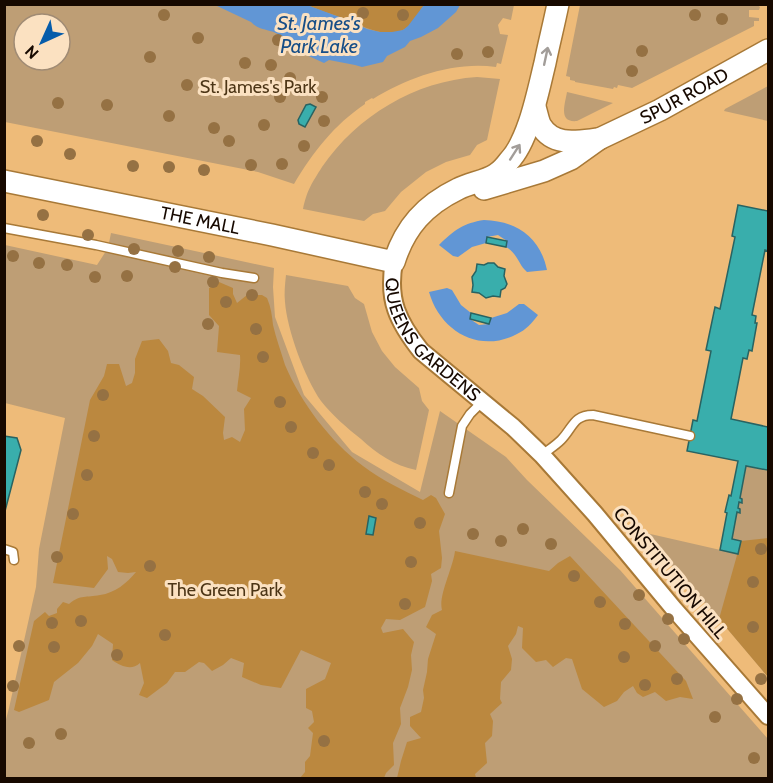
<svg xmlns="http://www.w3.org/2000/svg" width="773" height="783" font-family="Cabin,sans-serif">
<rect width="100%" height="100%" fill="#eebb79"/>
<g fill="#be9e75" fill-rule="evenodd">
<path d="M756,4L760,7L759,10H749V17L759,18V21H754V26L632,88L618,85L617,88L614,87L613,89L575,82V81L570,80V77L566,76L580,5Z"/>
<path d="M4,5H514L511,20L503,18L498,25L500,34L508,35L501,64L497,63L496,67C455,61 408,77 373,99L372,98L365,102V104C334,125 313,152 294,184L258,172L5,122ZM24,24H60V60H24Z"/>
<path d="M477,77L500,79L487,140L477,145L470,155L446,162L426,172L401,192L385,211L373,214L364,221L303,209C307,190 312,183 322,167C357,116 415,81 477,77Z"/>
<path d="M768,86V121L724,111L725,109Z"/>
<path d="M567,92L613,103L577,121C558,123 565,104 567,92Z"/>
<path d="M111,233L274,268L273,287L275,317L304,395L352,452L420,492L440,411L506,457L527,480L620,570L768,739V778H5V723L9,708L36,587L39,549L65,418L5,403V245L97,265L108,248Z"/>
<path d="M286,275L348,286L355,298L364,304L372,332L382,351L395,367L419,388L422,401L429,410L416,470C395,466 376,453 361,439C347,428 332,415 321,401C305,378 287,330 285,302C284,293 285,284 286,275Z"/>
<path d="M746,466L768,471V677L719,619L647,539L646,533L738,554L732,539L737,512H740V509L738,508L739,502H742V499L740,498Z"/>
</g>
<g fill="#bb883f">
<path d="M307,5H424C419,12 412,26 403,30C382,39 362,25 343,18C331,14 319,10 307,5Z"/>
<path d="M219,282L233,288V294L237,303L247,295H262L267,298C271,307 272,316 273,325C276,338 281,352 285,365C301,403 330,441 363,466C381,480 403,490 423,500L431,495L436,498L445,514L439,531L442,558L441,568L431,574L432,581L425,607L400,620L386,619L381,628L383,633L403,629L414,642L411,655L412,670L408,687L400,708L401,724L393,743L394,765L386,773L384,778H300L305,772V762L310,756L313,733L308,728L314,722L312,711L306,708V689L325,679L331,663L301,650L281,688L261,685L242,677L244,663L231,658L223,665L212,671L204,663L199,662L185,672H175L167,683L147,698L139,695L144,683L140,663C131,671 121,666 112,660L113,644L98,634L92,646L78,663L54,682L49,700L19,712L14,710L34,621L45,612L49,616L57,613V609L63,602L69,604C81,594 86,598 100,595C115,593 127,583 136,572L128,573L118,572L112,559L107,556L108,569L94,588L53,583L90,400L104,376L107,364H119L126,386L132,383L135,373V359L142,341L159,339L168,351L171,363L179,365L194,377L192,389L203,396L225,417L223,433L224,440L232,437L240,442L245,430L244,409L251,398L237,391C238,379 241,367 240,355L217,352L219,326L209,315V288Z"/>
<path d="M768,538V677L719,619L741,541Z"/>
<path d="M455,551L549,571L558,563L570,556L686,681L693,699L680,697L666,701L655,692L643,697L637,693L633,686L624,692L617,701L604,707L582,689L572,659L566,658L553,667L546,660L536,662L522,648L523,628L518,626L516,634L508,646L512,659L511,670L501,682L500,699L502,703L490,714L493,721L492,736L485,743L487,763L475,774L476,778H397L401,761L407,742L421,738L410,726V717L421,712L424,698L423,690L427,672L428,659L436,634L426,627L432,615L442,610C438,596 453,568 455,551Z"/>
</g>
<g fill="#6196d5">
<path d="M215,5H307L350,21L367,29L380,32H392L403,30L408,26L424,5H460L456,12L438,28L421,37L410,41L405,47L387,56L383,62L362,67L355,65L329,60L324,63L289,47L288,42C283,37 276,32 270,31C261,28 258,29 251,22Z"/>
<path d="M484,220C517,221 540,237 547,270L527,272C518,264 518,254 506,247L507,241L498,235L487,237L486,243L472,247L458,257L453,256L439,245C454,230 464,223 484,220Z"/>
<path d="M447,288L452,290L461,305L471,313L470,319L479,325L489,324L491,318L507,313L519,304H524L538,315C532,323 526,330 517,334C479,354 440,331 429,292Z"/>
</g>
<g fill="#39aeac" stroke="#286362" stroke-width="1.5">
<path d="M310,104L316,107L305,127L299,124L298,120L306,105Z"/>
<path d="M738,205L768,211V251L765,250L752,315L756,316L755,323H757L752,351L749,350L747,359L743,358L731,419L768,427V469L767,470L746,466L740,498L742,499V503L739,502L738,508L740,509V513L737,512L732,539L741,541L738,554L720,550L727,513L725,512L729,495L731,496L738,461L687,451L693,420L697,421L711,351L706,350L715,307L720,309L735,237L732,236Z"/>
<path d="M487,237L507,241L506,247L486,243Z"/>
<path d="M488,263H494L498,267L505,269L504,276L507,284L505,288L501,290L500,297L493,296L486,298L479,293L472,292L473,285L472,277L476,271L477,264L484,265Z"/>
<path d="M471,313L491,318L489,324L470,319Z"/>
<path d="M4,436L17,438L21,450L4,515Z"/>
<path d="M369,516L376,518L373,535L366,534Z"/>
</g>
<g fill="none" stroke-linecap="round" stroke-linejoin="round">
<g stroke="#a87937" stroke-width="11">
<g id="service">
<path d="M4,228L96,245L222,273L254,278"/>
<path d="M542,455C548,450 555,446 561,440C573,428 573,415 593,415L690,436"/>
<path d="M449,493L462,426L470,414L482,402"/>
<path d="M4,549L13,552L14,560"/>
</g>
</g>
<g stroke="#a87937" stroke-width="20">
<g id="minor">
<path id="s1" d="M394,262C387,300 398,322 421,351L513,427L542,455L595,514L674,609L768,716"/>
</g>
</g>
<g stroke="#a87937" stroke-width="24">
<g id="tertiary">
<path d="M535,107C537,113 538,121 541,126C554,147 578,141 599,139"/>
<path id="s2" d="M4,181L272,235L394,262C405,227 425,205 458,189C469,183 486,181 496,174C501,171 506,165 509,161C529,140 538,91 545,63C549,43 554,24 558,4"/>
<path id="s3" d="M484,189L544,171L571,159L599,139L660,110L768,50"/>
</g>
</g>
<use href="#service" stroke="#fff" stroke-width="8"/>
<use href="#minor" stroke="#fff" stroke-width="16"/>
<use href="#tertiary" stroke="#fff" stroke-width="21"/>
</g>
<g fill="#957143">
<circle cx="363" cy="13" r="6"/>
<circle cx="164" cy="15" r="6"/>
<circle cx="403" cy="15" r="6"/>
<circle cx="695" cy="15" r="6"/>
<circle cx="722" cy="19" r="6"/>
<circle cx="198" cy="38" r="6"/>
<circle cx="278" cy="40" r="6"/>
<circle cx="642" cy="51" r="6"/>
<circle cx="488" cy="52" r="6"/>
<circle cx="457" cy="54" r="6"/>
<circle cx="150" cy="57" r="6"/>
<circle cx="245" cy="63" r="6"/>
<circle cx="271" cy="65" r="6"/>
<circle cx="632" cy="71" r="6"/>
<circle cx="290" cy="78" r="6"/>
<circle cx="187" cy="85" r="6"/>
<circle cx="280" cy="97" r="6"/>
<circle cx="322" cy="97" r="6"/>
<circle cx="58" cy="103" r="6"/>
<circle cx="107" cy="105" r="6"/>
<circle cx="169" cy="116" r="6"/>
<circle cx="324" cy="121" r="6"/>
<circle cx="264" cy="125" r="6"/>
<circle cx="214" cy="128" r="6"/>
<circle cx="37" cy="141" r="6"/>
<circle cx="229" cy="141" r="6"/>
<circle cx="304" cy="146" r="6"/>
<circle cx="70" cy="154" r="6"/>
<circle cx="282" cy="164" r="6"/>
<circle cx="251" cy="165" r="6"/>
<circle cx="133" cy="166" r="6"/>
<circle cx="169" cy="167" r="6"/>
<circle cx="204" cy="170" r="6"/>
<circle cx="43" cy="215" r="6"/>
<circle cx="88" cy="235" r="6"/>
<circle cx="134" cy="249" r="6"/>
<circle cx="178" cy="251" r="6"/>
<circle cx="13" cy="256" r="6"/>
<circle cx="209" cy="257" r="6"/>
<circle cx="39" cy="263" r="6"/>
<circle cx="67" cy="265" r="6"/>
<circle cx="175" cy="267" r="6"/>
<circle cx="127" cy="276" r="6"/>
<circle cx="95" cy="277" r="6"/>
<circle cx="213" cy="282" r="6"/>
<circle cx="252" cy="295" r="6"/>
<circle cx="226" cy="302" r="6"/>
<circle cx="208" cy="324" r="6"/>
<circle cx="256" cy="329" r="6"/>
<circle cx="263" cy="357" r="6"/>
<circle cx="103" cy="395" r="6"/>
<circle cx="280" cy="402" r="6"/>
<circle cx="291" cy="427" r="6"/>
<circle cx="94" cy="436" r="6"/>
<circle cx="313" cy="453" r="6"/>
<circle cx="329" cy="465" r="6"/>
<circle cx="87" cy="475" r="6"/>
<circle cx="365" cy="492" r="6"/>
<circle cx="382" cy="504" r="6"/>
<circle cx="73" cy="514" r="6"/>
<circle cx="420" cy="523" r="6"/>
<circle cx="523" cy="529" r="6"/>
<circle cx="473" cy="534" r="6"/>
<circle cx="501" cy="541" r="6"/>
<circle cx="551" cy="544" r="6"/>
<circle cx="761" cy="549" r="6"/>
<circle cx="57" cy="557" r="6"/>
<circle cx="411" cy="562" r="6"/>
<circle cx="150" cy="566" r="6"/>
<circle cx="574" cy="576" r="6"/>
<circle cx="753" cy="582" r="6"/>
<circle cx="639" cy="595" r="6"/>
<circle cx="600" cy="602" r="6"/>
<circle cx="405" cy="604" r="6"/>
<circle cx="668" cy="619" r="6"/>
<circle cx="81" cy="621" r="6"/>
<circle cx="52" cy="623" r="6"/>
<circle cx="625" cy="624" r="6"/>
<circle cx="753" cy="627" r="6"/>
<circle cx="165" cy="635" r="6"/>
<circle cx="684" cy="639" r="6"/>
<circle cx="19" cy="646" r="6"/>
<circle cx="655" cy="646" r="6"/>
<circle cx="54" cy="647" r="6"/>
<circle cx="117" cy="655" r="6"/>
<circle cx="624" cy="657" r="6"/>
<circle cx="677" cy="679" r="6"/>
<circle cx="761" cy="679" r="6"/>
<circle cx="645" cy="685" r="6"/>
<circle cx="13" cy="686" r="6"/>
<circle cx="737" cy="699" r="6"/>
<circle cx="715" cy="717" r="6"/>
<circle cx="61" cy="734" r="6"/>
<circle cx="324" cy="741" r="6"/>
<circle cx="29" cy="743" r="6"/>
<circle cx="754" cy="758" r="6"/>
</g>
<defs><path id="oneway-shaft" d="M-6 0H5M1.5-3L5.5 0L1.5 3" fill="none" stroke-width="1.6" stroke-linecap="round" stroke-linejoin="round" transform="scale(1.5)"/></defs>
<g stroke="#a29d99">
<use href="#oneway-shaft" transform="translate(546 56) rotate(-78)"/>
<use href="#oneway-shaft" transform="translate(515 152) rotate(-57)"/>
</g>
<g text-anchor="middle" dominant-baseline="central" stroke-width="6" stroke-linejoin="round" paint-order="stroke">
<g font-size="18" fill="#4c3516" stroke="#fbe1c1">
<text x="258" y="87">St. James's Park</text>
<text x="225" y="590">The Green Park</text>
</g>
<g font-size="18" fill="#170900" stroke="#fbe1c1">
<text stroke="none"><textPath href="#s3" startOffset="222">SPUR ROAD</textPath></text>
<text stroke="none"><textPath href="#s2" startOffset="200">THE MALL</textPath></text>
<text stroke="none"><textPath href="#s1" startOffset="93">QUEENS GARDENS</textPath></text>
<text transform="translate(670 573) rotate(50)">CONSTITUTION HILL</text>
</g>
<g font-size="20" font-style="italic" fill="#174e87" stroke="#fbe1c1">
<text x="319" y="23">St. James's<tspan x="319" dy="23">Park Lake</tspan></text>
</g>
</g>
<rect width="773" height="783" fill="none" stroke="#170900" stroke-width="12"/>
<g transform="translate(42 42) rotate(225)"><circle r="28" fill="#fbe1c1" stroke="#a08b74" stroke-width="1.5"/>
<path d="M0-4.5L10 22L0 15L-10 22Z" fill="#065caa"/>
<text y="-9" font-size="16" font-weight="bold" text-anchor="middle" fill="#170900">N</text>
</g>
</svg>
